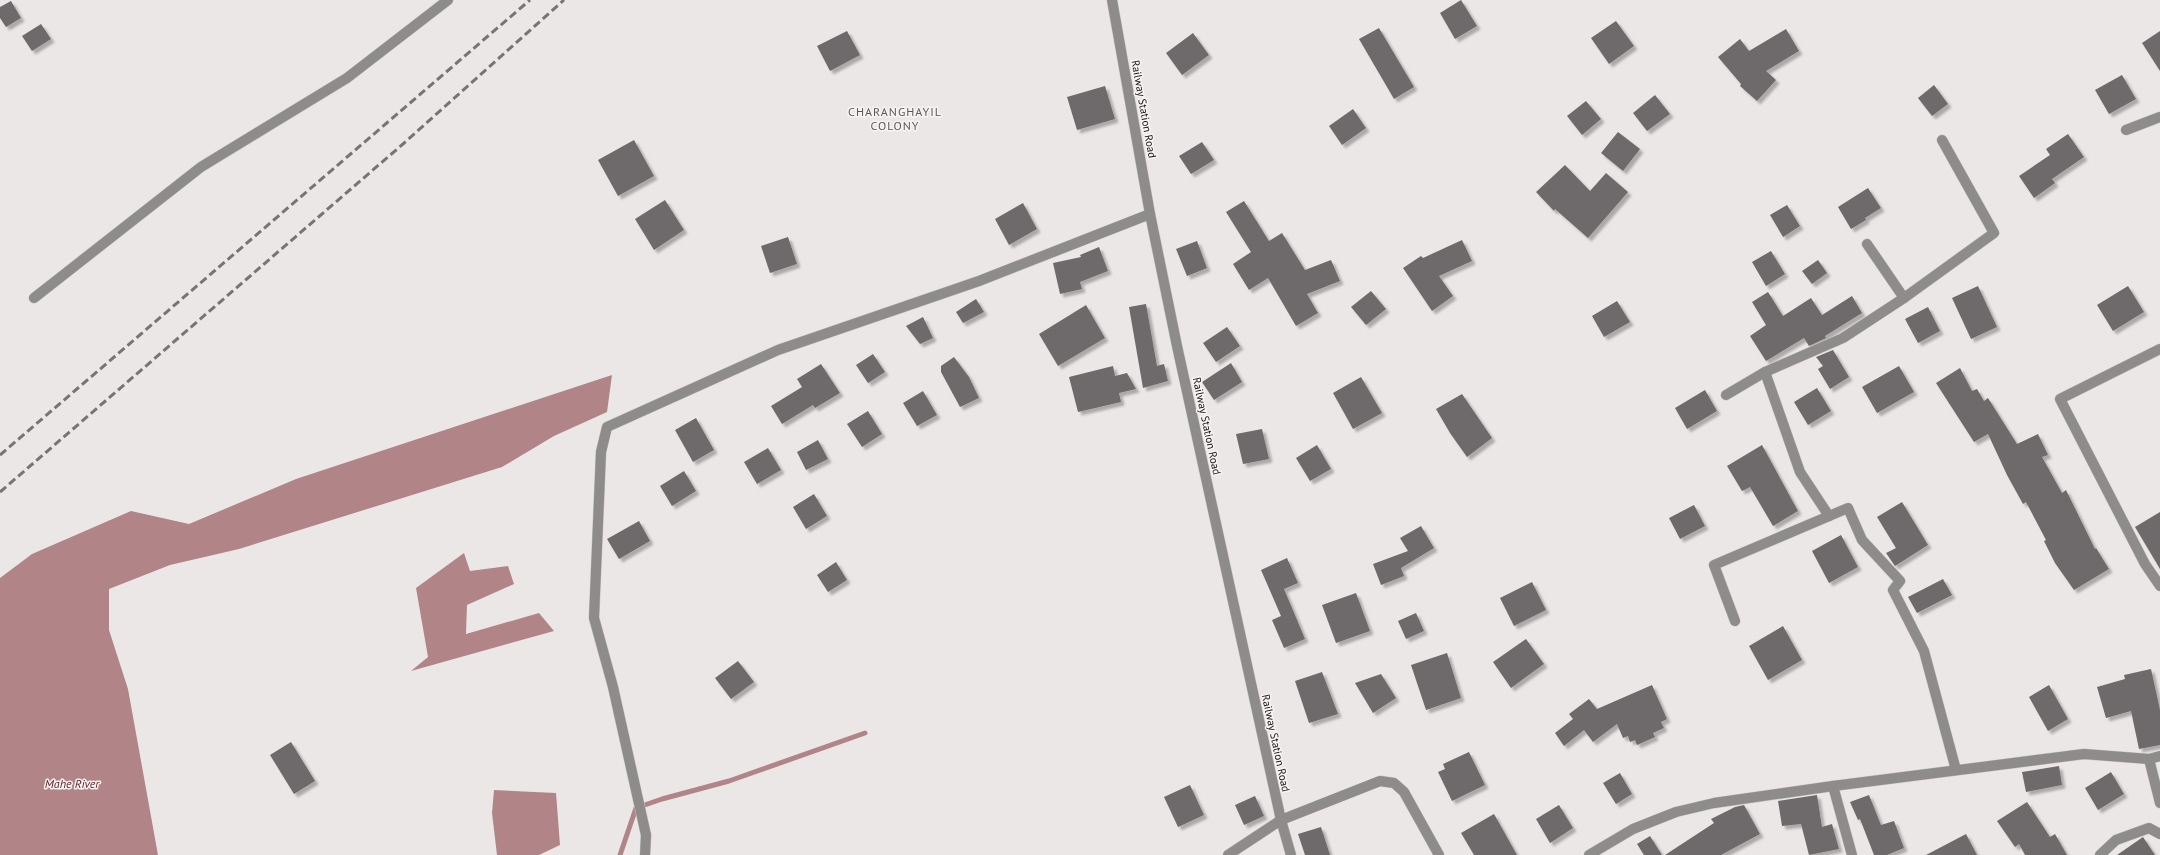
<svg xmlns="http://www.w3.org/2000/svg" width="2160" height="855" font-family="'PT Sans',sans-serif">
<defs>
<filter id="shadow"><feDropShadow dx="3.5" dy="3.5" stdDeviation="1" flood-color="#0004"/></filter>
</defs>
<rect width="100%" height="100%" fill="#ece7e7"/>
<g fill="#b18588">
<path d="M612,375L607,412L554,436L502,467L239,549L170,565L109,589V630L128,689L158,855H0V578L32,554L131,511L189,524L296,479Z"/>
<path d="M464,553L470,571L508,566L514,584L467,605L466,634L539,613L554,631L411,671L428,657L416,588Z"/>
<path d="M494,790L556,793L560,845L539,855H497L492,813Z"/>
</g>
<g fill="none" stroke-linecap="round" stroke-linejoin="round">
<path stroke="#b18588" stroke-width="5" d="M620,855L636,808L662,799L729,781L865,733"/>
</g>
<g fill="#6e696a" filter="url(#shadow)">
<path d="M1461,0L1477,26L1455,39L1440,13Z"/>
<path d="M11,1L21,18L6,27L0,18V7Z"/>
<path d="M1616,21L1634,46L1609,64L1591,38Z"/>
<path d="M41,24L51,39L32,51L22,36Z"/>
<path d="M1379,28L1414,87L1394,99L1359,39Z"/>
<path d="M1786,29L1799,51L1766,71L1776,80L1757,101L1740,86L1741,84L1718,57L1740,39L1749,51Z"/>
<path d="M847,31L860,55L830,71L817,46Z"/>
<path d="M2160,31V71L2142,43Z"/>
<path d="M1193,33L1209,55L1182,75L1166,53Z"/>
<path d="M2122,75L2136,99L2109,114L2095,90Z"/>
<path d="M1934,85L1948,104L1932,116L1918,98Z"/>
<path d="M1105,86L1115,119L1077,130L1067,97Z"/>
<path d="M1655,95L1670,114L1647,131L1633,113Z"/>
<path d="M1586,101L1601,119L1582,135L1567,116Z"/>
<path d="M1353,109L1366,128L1342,145L1329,126Z"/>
<path d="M1618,132L1640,149L1623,171L1601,153Z"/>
<path d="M2068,134L2084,157L2052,179L2055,183L2034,198L2019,176L2050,155L2046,149Z"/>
<path d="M634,140L654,176L618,196L598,160Z"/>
<path d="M1202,142L1214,160L1191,174L1179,156Z"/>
<path d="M1565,165L1590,191L1606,173L1628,192L1588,238L1555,209L1554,211L1536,192Z"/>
<path d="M1868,188L1881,208L1865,218L1866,220L1851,229L1838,207Z"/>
<path d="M665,200L684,230L654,250L635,219Z"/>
<path d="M1244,201L1269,241L1282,233L1305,270L1331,260L1340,281L1307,294L1318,313L1296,326L1268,278L1249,290L1233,264L1251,252L1226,212Z"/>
<path d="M1023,203L1037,229L1009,245L995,219Z"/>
<path d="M1787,205L1800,226L1783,237L1770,215Z"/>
<path d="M788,237L797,264L770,273L761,246Z"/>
<path d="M1462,240L1472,261L1439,276L1453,296L1432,311L1403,268L1421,256L1423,258Z"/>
<path d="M1197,241L1207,268L1187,276L1176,249Z"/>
<path d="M1099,247L1108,271L1080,282L1082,289L1060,294L1053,263L1081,257L1080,255Z"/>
<path d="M1771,251L1785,274L1766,286L1752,262Z"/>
<path d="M1818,260L1827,273L1812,284L1802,271Z"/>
<path d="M1978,286L1997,327L1971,339L1952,298Z"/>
<path d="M2128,286L2144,312L2113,331L2097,305Z"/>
<path d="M1371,291L1386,309L1366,325L1351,307Z"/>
<path d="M1768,292L1783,316L1811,298L1822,315L1852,296L1862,313L1825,336L1826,338L1809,346L1804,338L1766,361L1750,336L1766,325L1752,302Z"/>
<path d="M976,299L984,312L963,323L956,312Z"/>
<path d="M1617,301L1630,322L1604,337L1592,316Z"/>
<path d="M1146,304L1157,366L1164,364L1168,381L1143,388L1129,307Z"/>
<path d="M1086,305L1105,338L1058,366L1039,334Z"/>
<path d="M1928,307L1940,331L1918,343L1905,319Z"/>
<path d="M923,317L933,338L920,344L906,326Z"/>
<path d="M1227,327L1240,346L1216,362L1203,343Z"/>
<path d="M1833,350L1849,377L1830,389L1818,369L1823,366L1816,357Z"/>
<path d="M873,354L885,372L868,383L856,365Z"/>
<path d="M954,357L969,377L979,398L960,407L941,372V366Z"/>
<path d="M1231,363L1242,382L1214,400L1202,382Z"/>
<path d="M821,364L840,393L815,408L813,405L782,424L771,406L802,387L797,379Z"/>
<path d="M1113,366L1115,376L1127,373L1136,389L1119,393L1121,402L1078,412L1069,377Z"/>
<path d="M1899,366L1914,392L1877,413L1862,387Z"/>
<path d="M1960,368L1972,391L1977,389L1984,401L1988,398L2017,444L2038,434L2048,455L2042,457L2062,493L2066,490L2095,549L2096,548L2109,569L2074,590L2055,563L2044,541L2046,540L2026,502L2023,504L2007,475L1988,434L1974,442L1936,383Z"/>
<path d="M1361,377L1382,413L1353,429L1333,393Z"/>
<path d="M1817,388L1831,411L1808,425L1794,402Z"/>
<path d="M1705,390L1717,411L1687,429L1675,408Z"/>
<path d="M923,391L937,415L917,426L903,403Z"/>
<path d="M1462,394L1492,438L1467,457L1450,433L1436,409Z"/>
<path d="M868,411L882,434L862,447L847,424Z"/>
<path d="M696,418L714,450L693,462L675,430Z"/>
<path d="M1262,429L1269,459L1243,464L1236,434Z"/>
<path d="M818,440L828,459L806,470L797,452Z"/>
<path d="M1317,445L1331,469L1310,481L1296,458Z"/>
<path d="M1762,445L1798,511L1773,526L1750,487L1742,491L1727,466Z"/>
<path d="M768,448L781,470L757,484L744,462Z"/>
<path d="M684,471L696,491L672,506L660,486Z"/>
<path d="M814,494L827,516L806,529L793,507Z"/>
<path d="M1902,502L1928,545L1895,566L1886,553L1896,548L1877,517Z"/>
<path d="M1694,505L1705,526L1680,539L1669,518Z"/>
<path d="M2160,512V569L2135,527Z"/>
<path d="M639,521L650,541L619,559L607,539Z"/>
<path d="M1421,526L1434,548L1401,568L1404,576L1381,585L1373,564L1408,551L1400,538Z"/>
<path d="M1841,535L1858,567L1829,583L1812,551Z"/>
<path d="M1287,558L1298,583L1284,589L1305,639L1284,648L1272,620L1281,616L1261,570Z"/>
<path d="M836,562L847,580L828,592L817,575Z"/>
<path d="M1943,579L1952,595L1917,613L1908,597Z"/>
<path d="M1532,582L1546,610L1514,626L1500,598Z"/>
<path d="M1356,593L1370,631L1336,643L1322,605Z"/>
<path d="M1416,613L1424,631L1406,639L1398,621Z"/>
<path d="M1783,626L1802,660L1768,680L1749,646Z"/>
<path d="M1526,639L1544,664L1511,688L1493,662Z"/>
<path d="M1447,653L1461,698L1426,710L1411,665Z"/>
<path d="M738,661L754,682L731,699L715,678Z"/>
<path d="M2151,669L2160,710V745L2139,749L2131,711L2106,718L2097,687L2125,679L2124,675Z"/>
<path d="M1322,672L1338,714L1309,723L1295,681Z"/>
<path d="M1381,674L1396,698L1373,713L1355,683Z"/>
<path d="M1652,685L1667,719L1661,722L1664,728L1653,733L1655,737L1637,745L1635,740L1630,742L1628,736L1623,738L1617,724L1593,742L1584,730L1564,746L1555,733L1573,719L1569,714L1589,699L1597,709Z"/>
<path d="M2049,685L2068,719L2048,731L2029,697Z"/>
<path d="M291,742L315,781L294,794L270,755Z"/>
<path d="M1469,752L1485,785L1452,801L1438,772L1445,769L1443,764Z"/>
<path d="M2059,766L2062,785L2026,792L2022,772Z"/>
<path d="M2111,772L2124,794L2098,810L2085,788Z"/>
<path d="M1620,773L1632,794L1616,804L1603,783Z"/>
<path d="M1190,785L1204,815L1178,827L1164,797Z"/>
<path d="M1817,795L1822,827L1832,824L1839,849L1809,855L1801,824L1782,826L1778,801Z"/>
<path d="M1869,795L1881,825L1894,821L1904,848L1887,855H1874L1860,819L1858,820L1850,802Z"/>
<path d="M1255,796L1264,816L1244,825L1235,805Z"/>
<path d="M2027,802L2050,837L2055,834L2067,855H2025L2019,844L2015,847L1997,821Z"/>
<path d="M1559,805L1573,828L1550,843L1536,819Z"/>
<path d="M1744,805L1760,834L1721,855H1665L1714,823L1711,819L1735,807Z"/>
<path d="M1494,814L1517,855H1474L1461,833Z"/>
<path d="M1321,827L1330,855H1305L1298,834Z"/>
<path d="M1966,834L1977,855H1926Z"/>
<path d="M1650,836L1662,855H1644L1637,844Z"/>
<path d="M2143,837L2155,855H2117Z"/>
</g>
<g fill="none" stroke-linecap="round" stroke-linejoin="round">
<g stroke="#c9c5c5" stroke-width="11">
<g id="minor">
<path d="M1112,0L1150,214L1177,346L1281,820L1291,855"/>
<path d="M2126,130L2160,117"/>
<path d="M34,298L201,167L347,78L448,0"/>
<path d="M1904,298L1994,233L1942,140"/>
<path d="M2160,349L2060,399L2145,564L2160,586"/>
<path d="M1765,372L1843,338L1904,298L1867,244"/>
<path d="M1726,395L1765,372L1800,472L1829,516"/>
<path d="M1735,621L1714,565L1848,508L1862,540L1900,581L1893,590L1924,651L1956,770"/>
<path d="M2149,759L2160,756"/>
<path d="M1833,786L1852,855"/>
<path d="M645,855L646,835L613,687L594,618L601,452L607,427L778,350L979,281L1150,214"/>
<path d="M1228,855L1281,820L1380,781L1394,783L1404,792L1439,855"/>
<path d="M1589,855L1633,829L1676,812L1714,803L1833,786L2084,754L2149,759L2160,803"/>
<path d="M2100,855L2116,840L2149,828L2160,834"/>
</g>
</g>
<use href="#minor" stroke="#8e8b8b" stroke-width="10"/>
<g stroke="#777474" stroke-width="3" stroke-dasharray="8 4" stroke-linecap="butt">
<path d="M0,455L530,0"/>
<path d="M0,492L403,144L564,0"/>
</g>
</g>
<g text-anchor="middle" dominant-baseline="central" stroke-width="3" stroke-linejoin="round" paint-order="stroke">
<g font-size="11" fill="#131112" stroke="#f9f4f4">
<text transform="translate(1144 109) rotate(80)">Railway Station Road</text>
<text transform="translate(1207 426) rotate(78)">Railway Station Road</text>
<text transform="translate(1276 743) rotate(78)">Railway Station Road</text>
</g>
<g font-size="12" letter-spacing="1" fill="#5a5656" stroke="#f9f4f4">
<text x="895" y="111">CHARANGHAYIL<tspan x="895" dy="14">COLONY</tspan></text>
</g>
<g font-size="12" font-style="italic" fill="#571e26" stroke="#f9f4f4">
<text x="72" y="783">Mahe River</text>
</g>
</g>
</svg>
